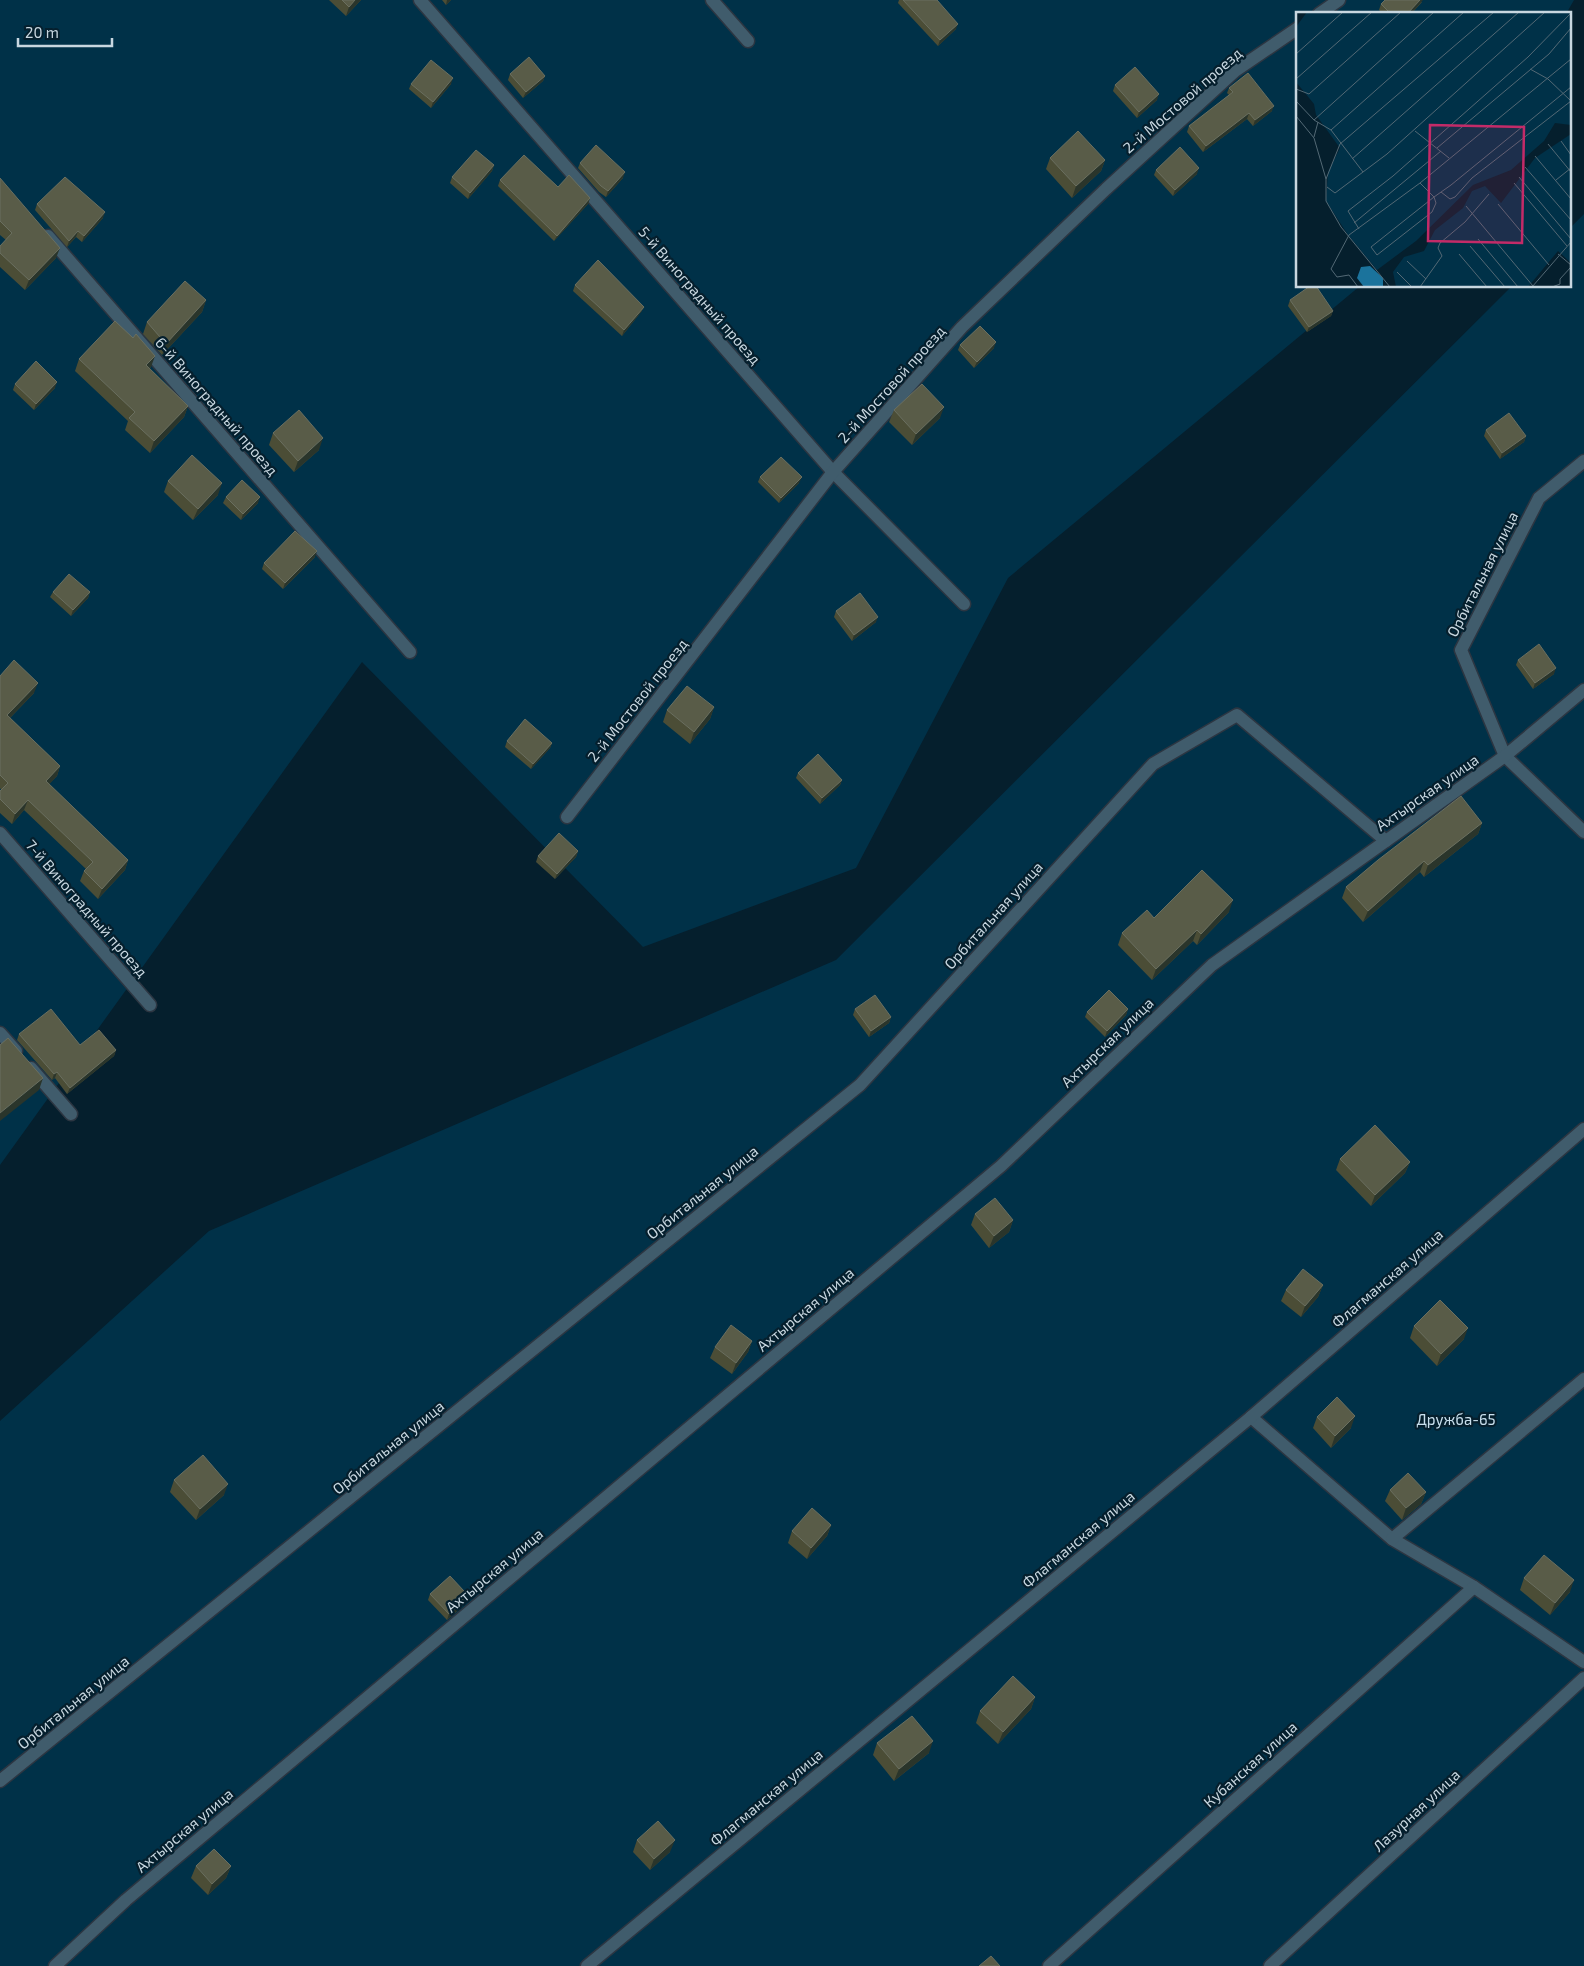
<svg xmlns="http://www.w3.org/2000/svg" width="1584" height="1966" font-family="'Exo 2',sans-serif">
<rect width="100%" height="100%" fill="#051f2d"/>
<g fill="#003148">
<path d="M0,0H1574L1566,14H1298V286H1360L1008,578L856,868L643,947L362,662L0,1165Z"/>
<path d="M1584,214V1966H0V1421L209,1231L836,960L1512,286H1570V228Z"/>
</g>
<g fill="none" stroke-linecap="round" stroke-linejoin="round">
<g stroke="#2c3642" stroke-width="15">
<g id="minor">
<path d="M420,0L833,472L964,604"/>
<path d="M712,0L748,41"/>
<path d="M1319,14L1339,0"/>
<path d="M48,236L410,652"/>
<path d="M1584,461L1539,498L1461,650L1505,756L1584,832"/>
<path d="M567,817L833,472L962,327L1106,189L1235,71L1298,28"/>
<path d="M0,833L150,1005"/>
<path d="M0,1033L16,1051"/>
<path d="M31,1068L71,1114"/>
<path d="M1251,1417L1392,1539L1474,1587L1584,1662"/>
<path d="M1392,1539L1584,1379"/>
<path d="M0,1781L860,1085L1153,764L1237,715L1386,841"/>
<path d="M55,1966L126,1900L1001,1166L1212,965L1505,756L1584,690"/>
<path d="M587,1966L1251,1417L1584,1129"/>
<path d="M1049,1966L1474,1587"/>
<path d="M1270,1966L1584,1678"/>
</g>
</g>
<use href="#minor" stroke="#405c6c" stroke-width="12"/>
</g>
<g fill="#4b4d36">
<path d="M329,0H361L346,16Z"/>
<path d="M442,0H451L446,5Z"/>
<path d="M899,0H937L956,29L938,46L898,3Z"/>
<path d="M1422,2L1411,14H1383L1379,10L1381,4Z"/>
<path d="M510,74L545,76L543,81L523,98L508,80Z"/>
<path d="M411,84H451L431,108L409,89Z"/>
<path d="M1115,85L1157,100L1137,118L1113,91Z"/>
<path d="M1229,88L1272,111L1253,126L1247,119L1203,152L1187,132L1189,126L1229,95L1227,93Z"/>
<path d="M1050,158L1105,160L1101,171L1072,198L1046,169Z"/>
<path d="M580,163L623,178L606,197L599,192L578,168Z"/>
<path d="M494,165L492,171L468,199L450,183L452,177Z"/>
<path d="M1156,170L1197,174L1173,196L1154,175Z"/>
<path d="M0,178L56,258L25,290L0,267V246L6,240L0,235Z"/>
<path d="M500,180L558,187L590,198L588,204L554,241L498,186Z"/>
<path d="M37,204L103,218L82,242L76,237L67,247L35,210Z"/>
<path d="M575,285L644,307L641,312L622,336L573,291Z"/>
<path d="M206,300L202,312L162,355L143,334L147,322Z"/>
<path d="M1290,300L1333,311L1331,316L1307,332L1288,306Z"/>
<path d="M960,345L994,348L974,368L958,350Z"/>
<path d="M79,359L151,367L149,369L188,406L184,417L150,453L125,430L128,421L75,371Z"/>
<path d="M15,384L55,388L34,410L13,390Z"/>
<path d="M894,410L940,418L912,445L889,422Z"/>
<path d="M1486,430L1526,436L1524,442L1500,459L1484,436Z"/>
<path d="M273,433L319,450L294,472L269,445Z"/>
<path d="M760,477L799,483L779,503L758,482Z"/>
<path d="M168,481L218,495L193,520L164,492Z"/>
<path d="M226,497L258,503L241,520L223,503Z"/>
<path d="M315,557L283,589L262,569L264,563Z"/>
<path d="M53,592H90L88,598L71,616L50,597Z"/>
<path d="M836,611L876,622L852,641L834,617Z"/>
<path d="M1518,660L1554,674L1533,689L1516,665Z"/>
<path d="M0,676L34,693L10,718L60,766L57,776L49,784L128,860L125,870L98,899L80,881L84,871L86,869L24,810L12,824L0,813V791L1,790L0,788Z"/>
<path d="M714,707L710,719L690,744L663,722L667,710Z"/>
<path d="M507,741L552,743L550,748L531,769L505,747Z"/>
<path d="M798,773L842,780L840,785L820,804L796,778Z"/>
<path d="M1482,823L1478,834L1424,877L1420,872L1363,922L1342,898L1346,887Z"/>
<path d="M578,851L576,857L555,879L536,862L538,856Z"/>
<path d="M1229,912L1197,945L1193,941L1152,980L1118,945L1122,933Z"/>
<path d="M855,1009L891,1017L889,1023L869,1037L853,1015Z"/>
<path d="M1128,1009L1126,1015L1105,1037L1085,1017L1087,1012Z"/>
<path d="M19,1034L80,1045L116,1050L114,1056L67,1094L55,1078L52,1080L17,1040Z"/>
<path d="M1340,1159L1410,1162L1405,1173L1371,1206L1336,1170Z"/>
<path d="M975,1214L1013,1220L1009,1232L989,1248L971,1225Z"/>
<path d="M1323,1285L1318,1297L1301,1317L1281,1301L1286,1290Z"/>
<path d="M1414,1326L1464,1339L1437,1366L1410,1338Z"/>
<path d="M752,1341L748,1352L732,1374L710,1358L715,1347Z"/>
<path d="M1317,1417L1351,1428L1331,1448L1313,1428Z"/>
<path d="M174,1480L224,1495L196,1520L170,1492Z"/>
<path d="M1390,1490L1426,1492L1421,1504L1402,1520L1385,1501Z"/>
<path d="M831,1525L827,1536L807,1559L788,1543L792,1531Z"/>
<path d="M1524,1578L1570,1592L1550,1615L1520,1590Z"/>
<path d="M430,1594L462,1607L447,1620L428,1600Z"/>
<path d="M1035,1697L1031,1709L998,1744L976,1723L980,1711Z"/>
<path d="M877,1743L929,1753L894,1781L873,1755Z"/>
<path d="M637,1840L670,1852L650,1870L633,1852Z"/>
<path d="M196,1866H231L226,1878L208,1895L191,1878Z"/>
</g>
<g fill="#2a352b">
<path d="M355,0H361L346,16L349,7Z"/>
<path d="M447,0H451L446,5Z"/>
<path d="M1420,0H1423L1411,14H1407Z"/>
<path d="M958,24L956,29L938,46L940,40Z"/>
<path d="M545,76L543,81L523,98L526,92Z"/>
<path d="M453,78L451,84L431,108L433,102Z"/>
<path d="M1159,94L1157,100L1137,118L1139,112Z"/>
<path d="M1274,106L1272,111L1253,126L1255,120Z"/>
<path d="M1249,113L1247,119L1203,152L1206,146Z"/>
<path d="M1105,160L1101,171L1072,198L1076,186Z"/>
<path d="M494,165L492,171L468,199L470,193Z"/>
<path d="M1199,168L1197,174L1173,196L1175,190Z"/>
<path d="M625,172L623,178L606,197L608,191Z"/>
<path d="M590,198L588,204L554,241L557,236Z"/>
<path d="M105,212L103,218L82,242L84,236Z"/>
<path d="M78,231L76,237L67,247L69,241Z"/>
<path d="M60,248L56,258L25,290L29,280Z"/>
<path d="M206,300L202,312L162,355L166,344Z"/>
<path d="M644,307L641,312L622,336L624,330Z"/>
<path d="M1333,311L1331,316L1307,332L1309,327Z"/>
<path d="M996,342L994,348L974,368L977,362Z"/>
<path d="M155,356L151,367L142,377L146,365Z"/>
<path d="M57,382L55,388L34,410L36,404Z"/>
<path d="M188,406L184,417L150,453L154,441Z"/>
<path d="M944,407L940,418L912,445L916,434Z"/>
<path d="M1526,436L1524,442L1500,459L1502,453Z"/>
<path d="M323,438L319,450L294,472L298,461Z"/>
<path d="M802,477L799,483L779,503L781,498Z"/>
<path d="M222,483L218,495L193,520L198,509Z"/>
<path d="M260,497L258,503L241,520L243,514Z"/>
<path d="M317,551L315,557L283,589L285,583Z"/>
<path d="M90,592L88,598L71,616L73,610Z"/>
<path d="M878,617L876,622L852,641L854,635Z"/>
<path d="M1556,668L1554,674L1533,689L1535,683Z"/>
<path d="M38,683L34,693L3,725L7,715Z"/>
<path d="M714,707L710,719L690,744L694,732Z"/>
<path d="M552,743L550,748L531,769L533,764Z"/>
<path d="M60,766L57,776L43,791L46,781Z"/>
<path d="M842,780L840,785L820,804L822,798Z"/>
<path d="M28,800L24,810L12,824L15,814Z"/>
<path d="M1482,823L1478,834L1424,877L1428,865Z"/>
<path d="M578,851L576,857L555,879L557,874Z"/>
<path d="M128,860L125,870L98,899L102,889Z"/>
<path d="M1424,861L1420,872L1363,922L1368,911Z"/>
<path d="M1233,900L1229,912L1197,945L1201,934Z"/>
<path d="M1197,930L1193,941L1152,980L1156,969Z"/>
<path d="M1128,1009L1126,1015L1105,1037L1107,1031Z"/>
<path d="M891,1017L889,1023L869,1037L871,1031Z"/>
<path d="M116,1050L114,1056L67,1094L70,1088Z"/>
<path d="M57,1072L55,1078L52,1080L54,1074Z"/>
<path d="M43,1078L39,1090L0,1121V1113Z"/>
<path d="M1410,1162L1405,1173L1371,1206L1375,1195Z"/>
<path d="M1013,1220L1009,1232L989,1248L994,1236Z"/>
<path d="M1323,1285L1318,1297L1301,1317L1305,1306Z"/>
<path d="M1468,1328L1464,1339L1437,1366L1441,1354Z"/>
<path d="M752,1341L748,1352L732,1374L736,1363Z"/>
<path d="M1355,1416L1351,1428L1331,1448L1335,1436Z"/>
<path d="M228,1484L224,1495L196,1520L200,1509Z"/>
<path d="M1426,1492L1421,1504L1402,1520L1406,1508Z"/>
<path d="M831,1525L827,1536L807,1559L811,1548Z"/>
<path d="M1574,1580L1570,1592L1550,1615L1555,1603Z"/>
<path d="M464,1601L462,1607L447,1620L449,1614Z"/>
<path d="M1035,1697L1031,1709L998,1744L1003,1732Z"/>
<path d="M933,1741L929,1753L894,1781L899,1769Z"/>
<path d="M675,1840L670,1852L650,1870L654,1859Z"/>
<path d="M231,1866L226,1878L208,1895L212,1884Z"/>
</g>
<g fill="#595c48" stroke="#6a6f60">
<path d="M342,0H355L349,7Z"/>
<path d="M903,0H937L958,24L940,40Z"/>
<path d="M1385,0H1420L1407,14H1391L1381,4Z"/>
<path d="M529,57L545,76L526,92L510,74Z"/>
<path d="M431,60L453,78L433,102L411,84Z"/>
<path d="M1135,67L1159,94L1139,112L1115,85Z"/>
<path d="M1248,73L1274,106L1255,120L1249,113L1206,146L1189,126L1233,92L1229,88Z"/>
<path d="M1078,131L1105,160L1076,186L1050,158Z"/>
<path d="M596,145L625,172L608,191L601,186L580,163Z"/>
<path d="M1180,147L1199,168L1175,190L1156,170Z"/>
<path d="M476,150L494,165L470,193L452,177Z"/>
<path d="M524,155L558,187L569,175L590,198L557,236L500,180Z"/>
<path d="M65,177L105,212L84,236L78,231L69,241L37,204Z"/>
<path d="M0,178L60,248L29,280L0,253V246L12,233L0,221Z"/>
<path d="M598,260L644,307L624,330L575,285Z"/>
<path d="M185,281L206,300L166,344L147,322Z"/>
<path d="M1310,286H1316L1333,311L1309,327L1290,300Z"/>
<path d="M115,321L133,338L136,334L155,356L146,365L188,406L154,441L129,418L135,412L79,359Z"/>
<path d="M980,326L996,342L977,362L960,345Z"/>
<path d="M36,361L57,382L36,404L15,384Z"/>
<path d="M922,384L944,407L916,434L894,410Z"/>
<path d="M299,410L323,438L298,461L273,433Z"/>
<path d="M1509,413L1526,436L1502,453L1486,430Z"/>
<path d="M192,455L222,483L198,509L168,481Z"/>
<path d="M781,457L802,477L781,498L760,477Z"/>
<path d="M242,480L260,497L243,514L226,497Z"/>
<path d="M295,531L317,551L285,583L264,563Z"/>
<path d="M69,574L90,592L73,610L53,592Z"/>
<path d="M860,593L878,617L854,635L836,611Z"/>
<path d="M1539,644L1556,668L1535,683L1518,660Z"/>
<path d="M14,660L38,683L7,715L60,766L46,781L128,860L102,889L84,871L93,862L28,800L15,814L0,799V791L8,783L0,775V676Z"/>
<path d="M687,686L714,707L694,732L667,710Z"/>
<path d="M525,719L552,743L533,764L507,741Z"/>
<path d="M818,754L842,780L822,798L798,773Z"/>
<path d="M1461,796L1482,823L1428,865L1424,861L1368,911L1346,887L1378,860Z"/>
<path d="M559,833L578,851L557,874L538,856Z"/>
<path d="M1202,870L1233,900L1201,934L1197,930L1156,969L1122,933L1147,910L1154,918Z"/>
<path d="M1109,990L1128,1009L1107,1031L1087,1012Z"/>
<path d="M875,995L891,1017L871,1031L855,1009Z"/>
<path d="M51,1009L80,1045L99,1030L116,1050L70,1088L57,1072L54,1074L19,1034Z"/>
<path d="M8,1038L43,1078L0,1113V1045Z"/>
<path d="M1375,1125L1410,1162L1375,1195L1340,1159Z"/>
<path d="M995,1198L1013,1220L994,1236L975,1214Z"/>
<path d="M1303,1269L1323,1285L1305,1306L1286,1290Z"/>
<path d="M1440,1300L1468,1328L1441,1354L1414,1326Z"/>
<path d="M731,1325L752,1341L736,1363L715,1347Z"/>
<path d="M1337,1397L1355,1416L1335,1436L1317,1417Z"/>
<path d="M203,1455L228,1484L200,1509L174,1480Z"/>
<path d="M1408,1473L1426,1492L1406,1508L1390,1490Z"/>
<path d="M812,1508L831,1525L811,1548L792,1531Z"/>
<path d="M1544,1555L1574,1580L1555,1603L1524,1578Z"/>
<path d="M450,1576L464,1591V1601L449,1614L430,1594Z"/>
<path d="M1013,1676L1035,1697L1003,1732L980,1711Z"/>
<path d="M912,1716L933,1741L899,1769L877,1743Z"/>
<path d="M658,1821L675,1840L654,1859L637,1840Z"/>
<path d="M214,1849L231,1866L212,1884L196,1866Z"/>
<path d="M991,1956L1000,1966H979Z"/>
</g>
<g text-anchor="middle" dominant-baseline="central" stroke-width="4.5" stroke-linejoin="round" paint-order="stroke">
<g font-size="15" fill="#c8d7e0" stroke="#051f2d">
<text transform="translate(1182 100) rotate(-41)">2-й Мостовой проезд</text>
<text transform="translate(700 295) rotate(49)">5-й Виноградный проезд</text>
<text transform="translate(891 384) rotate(-48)">2-й Мостовой проезд</text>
<text transform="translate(217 406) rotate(49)">6-й Виноградный проезд</text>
<text transform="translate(1482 574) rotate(-63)">Орбитальная улица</text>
<text transform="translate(637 700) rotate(-52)">2-й Мостовой проезд</text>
<text transform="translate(1427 792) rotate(-35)">Ахтырская улица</text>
<text transform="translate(87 908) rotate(49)">7-й Виноградный проезд</text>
<text transform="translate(993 915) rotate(-48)">Орбитальная улица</text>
<text transform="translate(1107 1042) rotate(-44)">Ахтырская улица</text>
<text transform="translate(702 1192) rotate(-39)">Орбитальная улица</text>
<text transform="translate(1387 1278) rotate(-41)">Флагманская улица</text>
<text transform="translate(805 1309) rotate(-40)">Ахтырская улица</text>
<text transform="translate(388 1447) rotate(-39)">Орбитальная улица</text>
<text transform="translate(1078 1539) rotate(-40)">Флагманская улица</text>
<text transform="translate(494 1570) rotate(-40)">Ахтырская улица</text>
<text transform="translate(73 1702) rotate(-39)">Орбитальная улица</text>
<text transform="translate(1250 1764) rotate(-42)">Кубанская улица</text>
<text transform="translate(766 1797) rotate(-40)">Флагманская улица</text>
<text transform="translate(1416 1810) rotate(-43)">Лазурная улица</text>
<text transform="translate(184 1830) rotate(-40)">Ахтырская улица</text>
</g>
<g font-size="15" fill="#c9e0ee" stroke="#051f2d">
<text x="1456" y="1419">Дружба-65</text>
</g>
</g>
<g transform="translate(1296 12)">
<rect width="275" height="275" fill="#051f2d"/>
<path d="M11,0H275V113L259,111L248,129L215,158L177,173L120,229L81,258L52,223L30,189L32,160L44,136L20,103L18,92L0,70V15ZM275,122V251L262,239L232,275H100L97,260L108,245L128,239L139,218L167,196L176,179L189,174L205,191L239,146Z" fill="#003148"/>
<path d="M74,254L87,266V275H68L61,266L65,255Z" fill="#1b739c"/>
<path fill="none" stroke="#536975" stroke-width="1" d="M0,42L47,0M234,57L252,67L275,89M0,67L76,0M0,77L13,82L105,0M0,89L18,108L35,118L67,160M0,104L18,126L30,167V189L45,215L94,275M18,108L138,0M35,118L168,0M119,119L153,146M18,125L22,110M265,129L275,143M252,132L275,160M141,136L253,42L275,16M239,144L275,187M56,147L223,0M229,155L275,208M223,165L275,227M30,167L44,132L198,0M260,168L275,156M124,171L138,185L140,191L136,200L81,243L75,235L138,185L155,173L275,75M218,171L271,234M31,175L39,181L91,142L249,0M145,180L154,187L159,185L176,166L275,89M202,192L253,253M170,194L237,274M58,211L145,139M63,217L52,199L97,164L232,45L275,1M182,227L222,275M174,234L209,275M163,242L191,275M262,242L275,253M111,249L130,267M101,260L116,275M62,275L53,263L41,265L35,257L53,223L124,171L275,47M124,275L146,244L142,236L144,231L169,210L193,182M236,275L275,230M256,275L264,272V267L275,255"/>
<path fill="#c32b68" fill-opacity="0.15" stroke="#c32b68" stroke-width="2.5" d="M134,113L228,115L226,231L132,229Z"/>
<rect width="275" height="275" fill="none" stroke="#c8d7e0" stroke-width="2.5"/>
</g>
<path d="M18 38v8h94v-8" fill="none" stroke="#c8d7e0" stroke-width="2.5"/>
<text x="25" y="38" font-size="15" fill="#c8d7e0" stroke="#051f2d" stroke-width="4" paint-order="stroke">20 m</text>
</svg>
